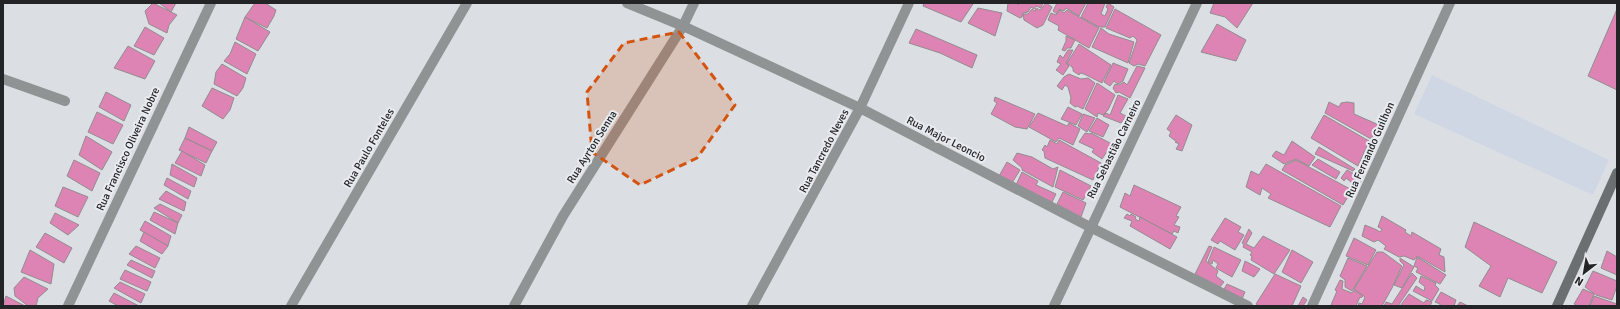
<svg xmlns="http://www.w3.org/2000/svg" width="1620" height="309" font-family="Signika,sans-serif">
<rect width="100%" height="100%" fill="#dbdfe4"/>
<path fill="#ced7e3" d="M1432,75L1609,160L1593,195L1414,114Z"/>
<g fill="#de84b4" stroke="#928c8f">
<path d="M153,3L177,15L169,25L167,33L149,24L145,11Z"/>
<path d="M159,3H176L171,12Z"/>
<path d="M255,3H265L276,10L274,16L267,28L245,17Z"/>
<path d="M924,3H969L973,4L961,22L923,6Z"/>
<path d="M1008,3H1017L1018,5L1019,3H1043L1041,8L1036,6L1034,9L1031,7L1028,12L1023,13L1022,17L1020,18L1007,11Z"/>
<path d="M1046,3L1052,7L1043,25L1037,28L1024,20L1023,14H1028L1032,9L1035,11L1036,8L1040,10Z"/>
<path d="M1057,3H1086L1079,16L1066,8L1064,11L1059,9L1057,14L1053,11Z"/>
<path d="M1088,3H1105L1101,14L1105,16L1108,9L1106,7L1108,3L1114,7L1105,27H1099L1081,17Z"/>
<path d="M1214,3H1253L1237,28L1225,17L1210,13Z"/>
<path d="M978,8L1002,13L995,36L968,23Z"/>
<path d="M1115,9L1161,35L1145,66L1138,64L1134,66L1129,63L1137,40L1133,36L1130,38L1106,28Z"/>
<path d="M1617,9V90L1588,76Z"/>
<path d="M1060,10L1064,13L1067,10L1099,28L1089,48L1058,30L1059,26L1048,20L1051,13L1056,15Z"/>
<path d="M245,17L270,32L258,51L236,39Z"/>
<path d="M1217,24L1246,40L1236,61L1201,52Z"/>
<path d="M145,27L164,38L154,55L134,46Z"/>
<path d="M1101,28L1109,34L1134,42L1128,63L1092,47Z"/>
<path d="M916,29L977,55L972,68L940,53L909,43Z"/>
<path d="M1066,36L1075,40L1071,48H1067L1065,51L1062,50L1066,41Z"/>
<path d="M235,42L256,54L247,74L224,61L230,54Z"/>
<path d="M1079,44L1111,65L1102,83L1084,74L1080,73L1079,75L1073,71V68L1067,63Z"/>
<path d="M128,46L155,61L145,79L114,68Z"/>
<path d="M1068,50H1073L1066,63L1069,66L1063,75L1056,70L1061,64L1057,62L1060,55L1063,58Z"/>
<path d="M1113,63L1128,69L1123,81L1118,84L1114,81L1110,86L1104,82Z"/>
<path d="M222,64L246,78L243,88L237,96L214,84L216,72Z"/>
<path d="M1137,66L1145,68L1130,98L1119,92L1116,93L1113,88L1115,84L1119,85L1124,82L1127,85Z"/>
<path d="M1069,74L1081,79L1088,78L1095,83L1083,109L1077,106L1075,107L1070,103L1071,98L1068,87L1065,85L1062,90L1057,86L1064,77Z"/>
<path d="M1097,83L1115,95L1108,110L1103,115L1098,113L1097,117L1085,109Z"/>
<path d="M212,88L234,98L230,110L223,119L202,106Z"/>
<path d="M106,92L131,105L124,121L99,107Z"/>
<path d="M1118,95L1128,99L1120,113L1126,116L1121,123L1103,116L1106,113L1110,115Z"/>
<path d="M995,97L1035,114L1027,129L1015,127L991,114L997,103L994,101Z"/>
<path d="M1329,102L1339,107L1341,103L1347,102L1354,103V114L1379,125L1371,139L1325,113Z"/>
<path d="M1068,107L1082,114L1076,125L1061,119Z"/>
<path d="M97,112L123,125L113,144L88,132Z"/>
<path d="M1038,113L1067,126L1069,123L1080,129L1073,145L1059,138L1056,142L1029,127Z"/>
<path d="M1083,114L1095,118L1087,132L1078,126Z"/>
<path d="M1176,115L1192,125L1182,151L1176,149L1179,144L1175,142H1177L1169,136L1171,132L1167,129Z"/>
<path d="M1324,115L1369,141L1358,166L1311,138Z"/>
<path d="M1097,118L1109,125L1103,137L1089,131Z"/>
<path d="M189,127L217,142L212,151L185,138Z"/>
<path d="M1085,133L1090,134L1091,133L1112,144L1102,159L1092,152L1094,149L1079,142Z"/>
<path d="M86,136L112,152L102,170L79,155Z"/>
<path d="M185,138L212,151L206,163L179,150Z"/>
<path d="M1050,140L1057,144L1059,140L1101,163L1093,180L1045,158L1044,151L1042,150L1045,145L1047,147Z"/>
<path d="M1292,141L1315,157L1309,166L1296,159L1284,164L1272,156L1276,151L1284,155Z"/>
<path d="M1319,147L1355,169L1353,171L1315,154Z"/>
<path d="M182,151L205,165L201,176L175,163Z"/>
<path d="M1017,153L1032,157L1053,169L1058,167L1053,187L1022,170V168L1013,160Z"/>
<path d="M1318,159L1340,172L1336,179L1312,165Z"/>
<path d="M74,160L100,173L92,191L67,176Z"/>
<path d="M1296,160L1352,190L1343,205L1282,170L1285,165Z"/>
<path d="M1007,162L1020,170L1012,183L999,176Z"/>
<path d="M172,164L197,178L194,187L170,175Z"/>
<path d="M1266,164L1341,206L1330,227L1268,198L1271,194L1262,188L1260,195L1246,187L1251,171L1259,175Z"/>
<path d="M1060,170L1091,186L1083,200L1055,187Z"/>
<path d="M1347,170L1362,178L1360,184L1356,186L1346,178L1344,181L1341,178Z"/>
<path d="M1022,172L1038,181L1036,185L1056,194L1052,202L1016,185Z"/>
<path d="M167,178L191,191L188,199L164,185Z"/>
<path d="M1134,185L1181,207L1176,216L1179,217L1174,225L1180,227L1178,233L1174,231L1172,234L1120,207L1125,193L1130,196Z"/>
<path d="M63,187L88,197L78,217L55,206Z"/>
<path d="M166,191L186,202L184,211L159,199Z"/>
<path d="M1063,192L1086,203L1081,217L1057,204Z"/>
<path d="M160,204L182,215L178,223L154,208Z"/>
<path d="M154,212L178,223L175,234L150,220Z"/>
<path d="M55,213L79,225L68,235L50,223Z"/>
<path d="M1127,214L1130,216L1131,214L1136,217L1135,219L1139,221L1140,217L1177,237L1170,249L1130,226L1132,221L1124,218Z"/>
<path d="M1382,216L1406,230L1405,232L1411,236L1412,232L1441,249L1439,255L1444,257L1445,272L1417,256L1414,260L1404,256L1399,257L1384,249L1386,246L1378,240L1374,242L1362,236L1365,225L1377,230L1380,232L1382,229L1378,227Z"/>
<path d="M1225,218L1241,227L1238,232L1244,235L1235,250L1220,241L1218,244L1211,240Z"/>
<path d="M145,221L171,236L168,246L140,230Z"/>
<path d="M1474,222L1557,262L1542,293L1508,278L1500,297L1479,286L1491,266L1465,247Z"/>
<path d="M1249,229L1252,233L1246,244L1254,248L1263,236L1290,250L1274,274L1251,260L1252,256L1250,255L1252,252L1243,247L1244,244L1242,243Z"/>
<path d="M144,232L168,246L162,254L140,241Z"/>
<path d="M45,233L72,248L64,263L36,247Z"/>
<path d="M1354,238L1376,250L1368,265L1346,256Z"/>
<path d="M136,246L160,258L155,268L129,254Z"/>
<path d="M1209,246L1212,247L1206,261L1218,271L1216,276L1224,282L1220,287L1195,274Z"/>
<path d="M1214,247L1241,260L1232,277L1216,268L1218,264L1213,260L1212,264L1208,262Z"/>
<path d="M30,250L54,264L51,284L21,272Z"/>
<path d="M1292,250L1313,262L1301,283L1282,272Z"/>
<path d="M1607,251L1617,257V275L1601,268Z"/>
<path d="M1377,252H1383L1402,266L1392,288L1382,306H1358L1359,303L1362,304L1365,297L1354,289Z"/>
<path d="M1417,257L1446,275L1440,284L1416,272L1418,268L1414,266Z"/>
<path d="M1348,258L1367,266L1352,291L1345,287V280L1340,276Z"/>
<path d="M1400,258L1414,267L1402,288L1394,285L1404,265L1400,261Z"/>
<path d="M131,260L155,271L152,278L127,265Z"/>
<path d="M1245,261L1260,269L1254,277L1242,271Z"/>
<path d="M125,270L151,282L147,291L120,279Z"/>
<path d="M1593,271L1617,281V286L1612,300L1596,295L1585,287Z"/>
<path d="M1412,273L1417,278L1398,306H1384L1386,302L1392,304Z"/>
<path d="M1275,274L1301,286L1292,306H1259L1256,304Z"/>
<path d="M1421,276L1436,283L1435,285L1439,289L1432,301L1413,291L1416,286L1424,291L1425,287L1419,282Z"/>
<path d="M24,277L48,289L38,298L36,306H28L15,296L14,288Z"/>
<path d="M1340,280L1343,281L1342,289L1352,293L1354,290L1363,296L1361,298L1360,297L1356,306H1333L1331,305L1337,291L1335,290Z"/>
<path d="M120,282L145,294L141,303L114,288Z"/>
<path d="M1227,284L1245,292L1242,299L1224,289Z"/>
<path d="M1583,289L1594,294L1589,306H1578L1574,304Z"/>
<path d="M1441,292L1456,300L1454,306H1440V304L1435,302Z"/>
<path d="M114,293L139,306H118L109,301Z"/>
<path d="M1409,294L1424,303L1426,300L1432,302L1430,306H1400Z"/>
<path d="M6,296L25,306H3Z"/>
<path d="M1594,296L1617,304V306H1590Z"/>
<path d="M1303,297L1307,300L1303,306H1298Z"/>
<path d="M1460,302L1468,306H1457Z"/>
</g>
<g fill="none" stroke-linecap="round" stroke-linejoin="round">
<g stroke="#909394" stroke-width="10">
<path d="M627,3L683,26L860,108L1090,227L1248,306"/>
<path d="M3,79L65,101"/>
<path d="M68,306L211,3"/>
<path d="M291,306L467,3"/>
<path d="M514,306L563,216L683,26L694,3"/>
<path d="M752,306L860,108L909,3"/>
<path d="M1054,306L1197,3"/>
<path d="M1312,306L1450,3"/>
</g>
<path stroke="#6b6f71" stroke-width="10" d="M1557,306L1617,173"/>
</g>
<path fill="#d4540f" fill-opacity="0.2" stroke="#d4540f" stroke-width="3" stroke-dasharray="8 5" stroke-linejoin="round" d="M679,32L735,105L697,158L640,185L592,152L587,92L624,43Z"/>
<g text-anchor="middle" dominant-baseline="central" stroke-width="4" stroke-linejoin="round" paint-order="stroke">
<g font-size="11" fill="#232426" stroke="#e8ecf1">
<text transform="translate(946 139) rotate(27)">Rua Major Leoncio</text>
<text transform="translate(592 147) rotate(-58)">Rua Ayrton Senna</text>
<text transform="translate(369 148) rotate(-60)">Rua Paulo Fonteles</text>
<text transform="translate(128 149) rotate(-65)">Rua Francisco Oliveira Nobre</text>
<text transform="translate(1114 149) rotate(-64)">Rua Sebastião Carneiro</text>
<text transform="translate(1370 150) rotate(-66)">Rua Fernando Guilhon</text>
<text transform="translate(824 151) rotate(-62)">Rua Tancredo Neves</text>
</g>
</g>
<rect width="1620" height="309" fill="none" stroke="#232426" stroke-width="8"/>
<g transform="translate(1584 273) rotate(211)" stroke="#e8ecf1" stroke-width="3" paint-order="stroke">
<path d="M0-3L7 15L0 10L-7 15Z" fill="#232426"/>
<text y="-6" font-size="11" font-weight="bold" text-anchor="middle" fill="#232426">N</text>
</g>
</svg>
